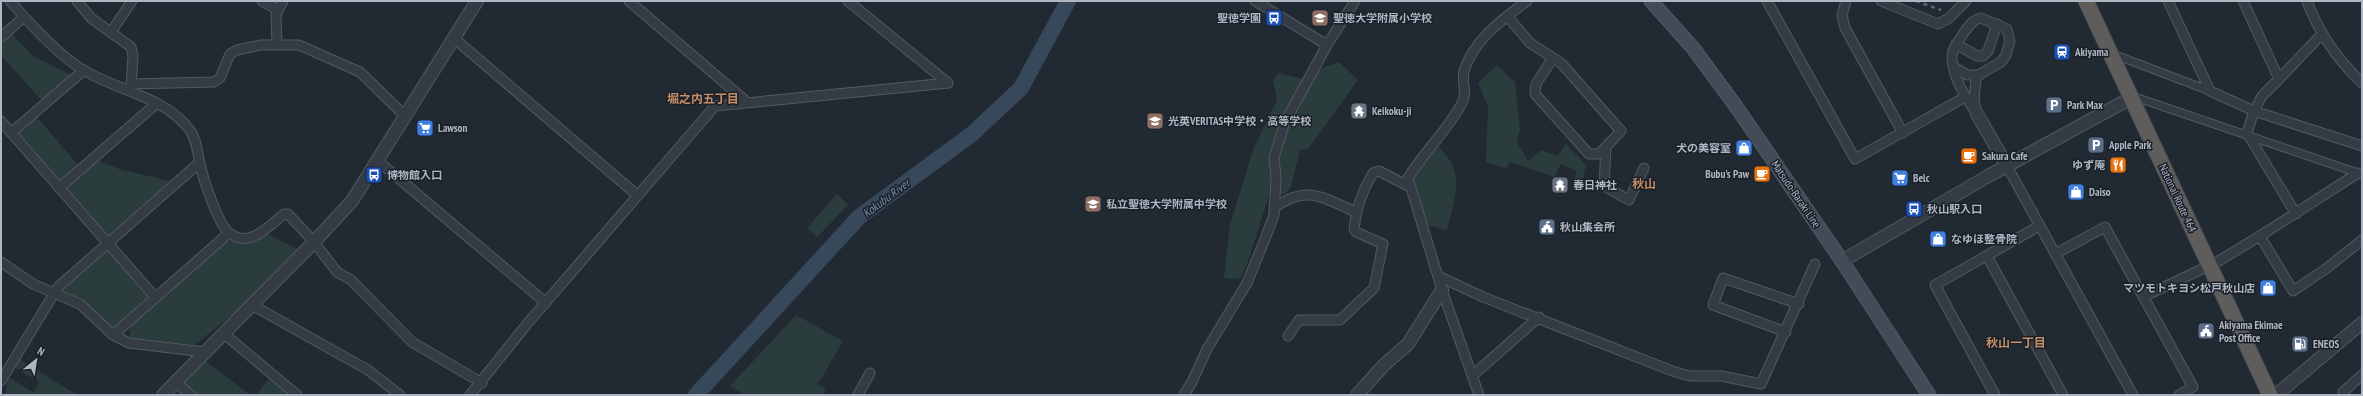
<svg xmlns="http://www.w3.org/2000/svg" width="2363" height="396" font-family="'PT Sans Narrow','Noto Sans JP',sans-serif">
<rect width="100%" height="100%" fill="#212a33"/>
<g fill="#2a3c3b">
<path d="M11,33L33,56L73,76L42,101L1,55V41Z"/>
<path d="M1339,62L1358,80L1308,149L1300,150L1291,187L1285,194L1269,195L1249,259L1240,279L1224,278L1230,225L1253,150L1277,100L1273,80L1279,73L1309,81L1319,69Z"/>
<path d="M1497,65L1515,82L1520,129L1517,142L1528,161L1541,150L1557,156L1566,144L1586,165L1582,185L1574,181L1577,171L1561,164L1554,177L1510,162L1506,168L1486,162L1488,107L1478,83Z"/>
<path d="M36,116L78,165L62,180L57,179L18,135L19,132Z"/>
<path d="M1438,146C1467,174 1455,195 1447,230L1427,225L1412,179L1421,164Z"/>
<path d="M97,160L119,169L170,181L108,236H105L65,189Z"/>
<path d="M837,194L848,205L817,237L807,228Z"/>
<path d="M266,233L299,250L235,313L194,345L144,341L130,337V325L223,242L252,241Z"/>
<path d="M105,248L109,249L147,294L148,298L115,327H111L60,290Z"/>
<path d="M796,315L843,341L818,384L813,382L826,389L822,395H745L730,386Z"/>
<path d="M19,359L77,395H5L8,377L33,392L39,382L14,367Z"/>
<path d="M204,360L250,395H196L184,386L183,381Z"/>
<path d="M269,379L287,393L285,395H256Z"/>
</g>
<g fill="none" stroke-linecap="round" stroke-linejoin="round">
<path stroke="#38485b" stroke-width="16" d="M696,395L859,217L972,134L1021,88L1068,1"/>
<g stroke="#525962" stroke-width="9">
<g id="pedestrian">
<path d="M2118,56L2210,91"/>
<path d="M2138,98L2358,173"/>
</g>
</g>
<g stroke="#525962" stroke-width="11">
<g id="minor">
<path d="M10,1C29,23 60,57 85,71C119,91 165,97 189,129C197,139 197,152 200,164C203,178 218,224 229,233C249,249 269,226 284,214H288L314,242L337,272L351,280L412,342L482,383"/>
<path d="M77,1L91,18L131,47L133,56L131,88"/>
<path d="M262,1L278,10"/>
<path d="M629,1L747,102"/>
<path d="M848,1L948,83"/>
<path d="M1255,1L1327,45"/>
<path d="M1767,1L1855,159L1965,97"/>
<path d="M1846,1L1842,15L1845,28L1903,133"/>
<path d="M1881,1L1938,24L1949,18L1966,1"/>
<path d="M2168,1L2210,91L2254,111L2247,133L2296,214"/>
<path d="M2243,1L2279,79L2262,96L2254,111L2362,146"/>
<path d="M2307,1C2319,34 2337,59 2362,83"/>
<path d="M1507,16L1530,43L1561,63L1621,131L1599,154H1589L1535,94L1536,84L1553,58"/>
<path d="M1981,18L2007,29L2010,41L2006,55L2001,62L1982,73L1976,78L1974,100L1977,114C1966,98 1952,77 1952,57C1952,48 1959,41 1963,34C1968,27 1972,20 1981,18Z"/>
<path d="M111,32L132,1"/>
<path d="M1,37L24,17"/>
<path d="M455,39L637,195"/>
<path d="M277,44L276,15L283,1"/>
<path d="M1956,44L1977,56H1983L1988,51L1997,24"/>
<path d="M1954,67L1967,75H1978"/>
<path d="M2279,79L2321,35"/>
<path d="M131,84L214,82L220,78L230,54L237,50L261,45H299L360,72L406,117"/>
<path d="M1,121L155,297"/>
<path d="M11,133L84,70"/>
<path d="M1606,148L1604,186L1629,200L1644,168"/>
<path d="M378,161L546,303"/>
<path d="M2007,166L2133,395"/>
<path d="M2362,174L2358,173L2260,236L2293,291L2327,268L2362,240"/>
<path d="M59,188L156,104"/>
<path d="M1274,208C1306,184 1323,198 1356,212"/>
<path d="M2055,254L2105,227L2193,387L2179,395"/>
<path d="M1987,256L2063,395"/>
<path d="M1,262L33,284L80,304L113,335L129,343L204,352"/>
<path d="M1438,276L1483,297L1675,372L1690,376H1721L1761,384L1815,264"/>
<path d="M2143,297L2217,262L2260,236"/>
<path d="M252,305L368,370L400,395"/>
<path d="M1786,332L1713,305L1723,278L1799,304"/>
<path d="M223,333L297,395"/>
<path d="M113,335L229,233"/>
<path d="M1288,336L1299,320H1340L1374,288L1383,244L1356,232L1354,229C1356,207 1362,191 1373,173L1379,171L1410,187"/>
<path d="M1472,376L1539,317"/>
<path d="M1,381L58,287L199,163"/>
<path d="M175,382L191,395"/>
<path d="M470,395L527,324L715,106L948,83"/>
<path d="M858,395L870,373"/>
<path d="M1184,395L1192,382L1207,349L1247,283L1265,239L1274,215L1276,177L1274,158L1285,122L1327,45L1355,1"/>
<path d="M1479,395L1442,290L1408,178C1424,152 1447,131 1462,103C1468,92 1461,82 1464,71C1474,39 1502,20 1527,1"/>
<path d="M1995,395L1935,285L2039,226"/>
<path d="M2345,395L2343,392L2362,375"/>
</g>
</g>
<g stroke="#525962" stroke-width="14">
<g id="tertiary">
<path d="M1977,114L2007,166"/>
<path d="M1842,261L1990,175L2131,98"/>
<path d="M163,395L314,242L352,201L477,1"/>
<path d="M1357,395L1384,365L1408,344L1442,290"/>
<path d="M2276,395L2362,323"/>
</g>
</g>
<g stroke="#525962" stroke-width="15">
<path id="secondary" d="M1651,1L1693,48L1735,105L1842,261L1929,395"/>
</g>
<g stroke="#3f464f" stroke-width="17">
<path id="trunk" d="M2086,1L2270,395"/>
</g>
<use href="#pedestrian" stroke="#343b44" stroke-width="7"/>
<use href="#minor" stroke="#343b44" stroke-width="9"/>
<use href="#tertiary" stroke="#343b44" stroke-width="12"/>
<use href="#secondary" stroke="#434b57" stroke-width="13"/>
<use href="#trunk" stroke="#5e5d5b" stroke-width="15"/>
<path stroke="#5c6570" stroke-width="2.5" stroke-dasharray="4 4" stroke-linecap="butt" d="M1916,1L1941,10"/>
</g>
<defs>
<g id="bus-square" transform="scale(0.9)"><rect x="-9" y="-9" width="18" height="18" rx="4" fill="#1a4fb4" stroke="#1a2029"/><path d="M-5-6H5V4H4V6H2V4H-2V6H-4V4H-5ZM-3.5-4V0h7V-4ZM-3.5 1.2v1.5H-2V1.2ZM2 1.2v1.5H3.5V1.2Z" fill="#fff"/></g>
<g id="school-square" transform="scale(0.9)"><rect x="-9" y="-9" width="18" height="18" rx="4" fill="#8d6e63" stroke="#1a2029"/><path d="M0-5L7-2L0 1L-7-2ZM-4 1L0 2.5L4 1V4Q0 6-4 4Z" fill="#fff"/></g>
<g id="station-square" transform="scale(0.9)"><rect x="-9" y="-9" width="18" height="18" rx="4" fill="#1a4fb4" stroke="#1a2029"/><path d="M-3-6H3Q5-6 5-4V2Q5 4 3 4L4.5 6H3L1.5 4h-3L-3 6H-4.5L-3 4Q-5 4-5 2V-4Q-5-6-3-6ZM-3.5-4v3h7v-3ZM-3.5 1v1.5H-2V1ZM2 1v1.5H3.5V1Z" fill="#fff"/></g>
<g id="parking-square" transform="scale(0.9)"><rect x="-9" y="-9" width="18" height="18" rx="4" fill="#5c6f8a" stroke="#1a2029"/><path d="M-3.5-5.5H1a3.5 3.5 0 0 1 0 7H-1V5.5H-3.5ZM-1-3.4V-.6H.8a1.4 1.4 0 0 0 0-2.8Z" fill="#fff"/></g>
<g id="temple-square" transform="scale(0.9)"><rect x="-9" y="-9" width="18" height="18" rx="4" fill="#6b7280" stroke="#1a2029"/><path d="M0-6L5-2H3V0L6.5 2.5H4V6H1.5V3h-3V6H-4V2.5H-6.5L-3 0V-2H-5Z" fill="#fff"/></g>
<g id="supermarket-square" transform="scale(0.9)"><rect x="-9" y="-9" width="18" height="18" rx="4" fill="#3f7fe0" stroke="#1a2029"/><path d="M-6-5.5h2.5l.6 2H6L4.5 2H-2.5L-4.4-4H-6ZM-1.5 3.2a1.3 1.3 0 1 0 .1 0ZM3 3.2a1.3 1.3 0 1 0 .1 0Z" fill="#fff"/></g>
<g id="shop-square" transform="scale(0.9)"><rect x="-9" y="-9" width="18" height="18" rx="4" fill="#3f7fe0" stroke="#1a2029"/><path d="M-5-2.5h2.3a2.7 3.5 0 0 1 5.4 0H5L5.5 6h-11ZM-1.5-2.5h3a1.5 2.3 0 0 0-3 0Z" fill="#fff"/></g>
<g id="cafe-square" transform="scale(0.9)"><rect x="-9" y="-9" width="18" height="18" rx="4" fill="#e8710a" stroke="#1a2029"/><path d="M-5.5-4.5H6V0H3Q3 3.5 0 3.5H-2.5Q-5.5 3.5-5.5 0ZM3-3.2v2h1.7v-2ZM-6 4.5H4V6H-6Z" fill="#fff"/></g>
<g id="restaurant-square" transform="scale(0.9)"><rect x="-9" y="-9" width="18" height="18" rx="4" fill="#e8710a" stroke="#1a2029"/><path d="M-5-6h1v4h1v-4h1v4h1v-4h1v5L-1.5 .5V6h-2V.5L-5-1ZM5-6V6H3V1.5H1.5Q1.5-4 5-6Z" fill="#fff"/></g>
<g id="civic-square" transform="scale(0.9)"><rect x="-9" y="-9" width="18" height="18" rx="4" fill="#5c6f8a" stroke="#1a2029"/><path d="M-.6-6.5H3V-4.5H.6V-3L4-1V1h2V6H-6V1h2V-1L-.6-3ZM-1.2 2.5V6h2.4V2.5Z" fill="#fff"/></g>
<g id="fuel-square" transform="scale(0.9)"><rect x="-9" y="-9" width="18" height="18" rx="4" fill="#5c6f8a" stroke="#1a2029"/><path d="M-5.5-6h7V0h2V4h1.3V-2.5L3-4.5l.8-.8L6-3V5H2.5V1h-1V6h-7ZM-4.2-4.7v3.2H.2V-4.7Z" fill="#fff"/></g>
</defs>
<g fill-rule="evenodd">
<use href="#bus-square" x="1274" y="18"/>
<use href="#school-square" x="1320" y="18"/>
<use href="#station-square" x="2062" y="52"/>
<use href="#parking-square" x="2054" y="105"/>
<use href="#temple-square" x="1359" y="111"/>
<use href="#school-square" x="1155" y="121"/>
<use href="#supermarket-square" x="425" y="128"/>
<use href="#parking-square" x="2096" y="145"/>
<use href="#shop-square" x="1744" y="148"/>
<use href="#cafe-square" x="1969" y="156"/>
<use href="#restaurant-square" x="2118" y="165"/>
<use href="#cafe-square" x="1762" y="174"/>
<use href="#bus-square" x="374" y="175"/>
<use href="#supermarket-square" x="1900" y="178"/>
<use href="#temple-square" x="1560" y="185"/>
<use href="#shop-square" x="2076" y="192"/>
<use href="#school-square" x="1093" y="204"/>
<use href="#bus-square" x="1914" y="209"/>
<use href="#civic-square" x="1547" y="227"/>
<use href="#shop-square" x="1938" y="239"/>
<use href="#shop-square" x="2268" y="288"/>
<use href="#civic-square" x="2206" y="331"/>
<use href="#fuel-square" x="2300" y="344"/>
</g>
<g text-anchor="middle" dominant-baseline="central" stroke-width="3" stroke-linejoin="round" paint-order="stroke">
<g font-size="11" font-weight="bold" fill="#afb6c1" stroke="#1a2029" text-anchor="start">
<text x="1261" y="18" text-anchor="end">聖徳学園</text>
<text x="1333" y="18">聖徳大学附属小学校</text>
<text x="2075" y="52">Akiyama</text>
<text x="2067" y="105">Park Max</text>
<text x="1372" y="111">Keikoku-ji</text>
<text x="1168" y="121">光英VERITAS中学校・高等学校</text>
<text x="438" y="128">Lawson</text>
<text x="2109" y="145">Apple Park</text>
<text x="1731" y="148" text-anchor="end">犬の美容室</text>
<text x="1982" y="156">Sakura Cafe</text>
<text x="2105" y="165" text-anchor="end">ゆず庵</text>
<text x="1749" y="174" text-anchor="end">Bubu’s Paw</text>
<text x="387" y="175">博物館入口</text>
<text x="1913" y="178">Belc</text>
<text x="1573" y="185">春日神社</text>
<text x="2089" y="192">Daiso</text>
<text x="1106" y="204">私立聖徳大学附属中学校</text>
<text x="1927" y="209">秋山駅入口</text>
<text x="1560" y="227">秋山集会所</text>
<text x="1951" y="239">なゆほ整骨院</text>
<text x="2255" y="288" text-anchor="end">マツモトキヨシ松戸秋山店</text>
<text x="2219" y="325">Akiyama Ekimae<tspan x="2219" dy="13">Post Office</tspan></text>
<text x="2313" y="344">ENEOS</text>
</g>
<g font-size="11" fill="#afb6c1" stroke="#1a2029">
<text transform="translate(1796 194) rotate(56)">Matsudo-Baraki Line</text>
<text transform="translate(2178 198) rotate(65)">National Route 464</text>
</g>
<g font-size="12" font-weight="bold" fill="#c68d65" stroke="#1a2029">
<text x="703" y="98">堀之内五丁目</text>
<text x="1644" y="183">秋山</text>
<text x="2016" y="342">秋山一丁目</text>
</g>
<g font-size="12" font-style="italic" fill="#7a8ea7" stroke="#1a2029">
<text transform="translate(886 198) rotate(-37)">Kokubu River</text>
</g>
</g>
<rect width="2363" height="396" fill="none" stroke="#afb6c1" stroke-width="4"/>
<g transform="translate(36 360) rotate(30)" stroke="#1a2029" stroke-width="3" paint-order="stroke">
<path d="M0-3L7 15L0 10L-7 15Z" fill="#afb6c1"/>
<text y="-6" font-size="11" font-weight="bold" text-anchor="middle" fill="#afb6c1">N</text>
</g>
</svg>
